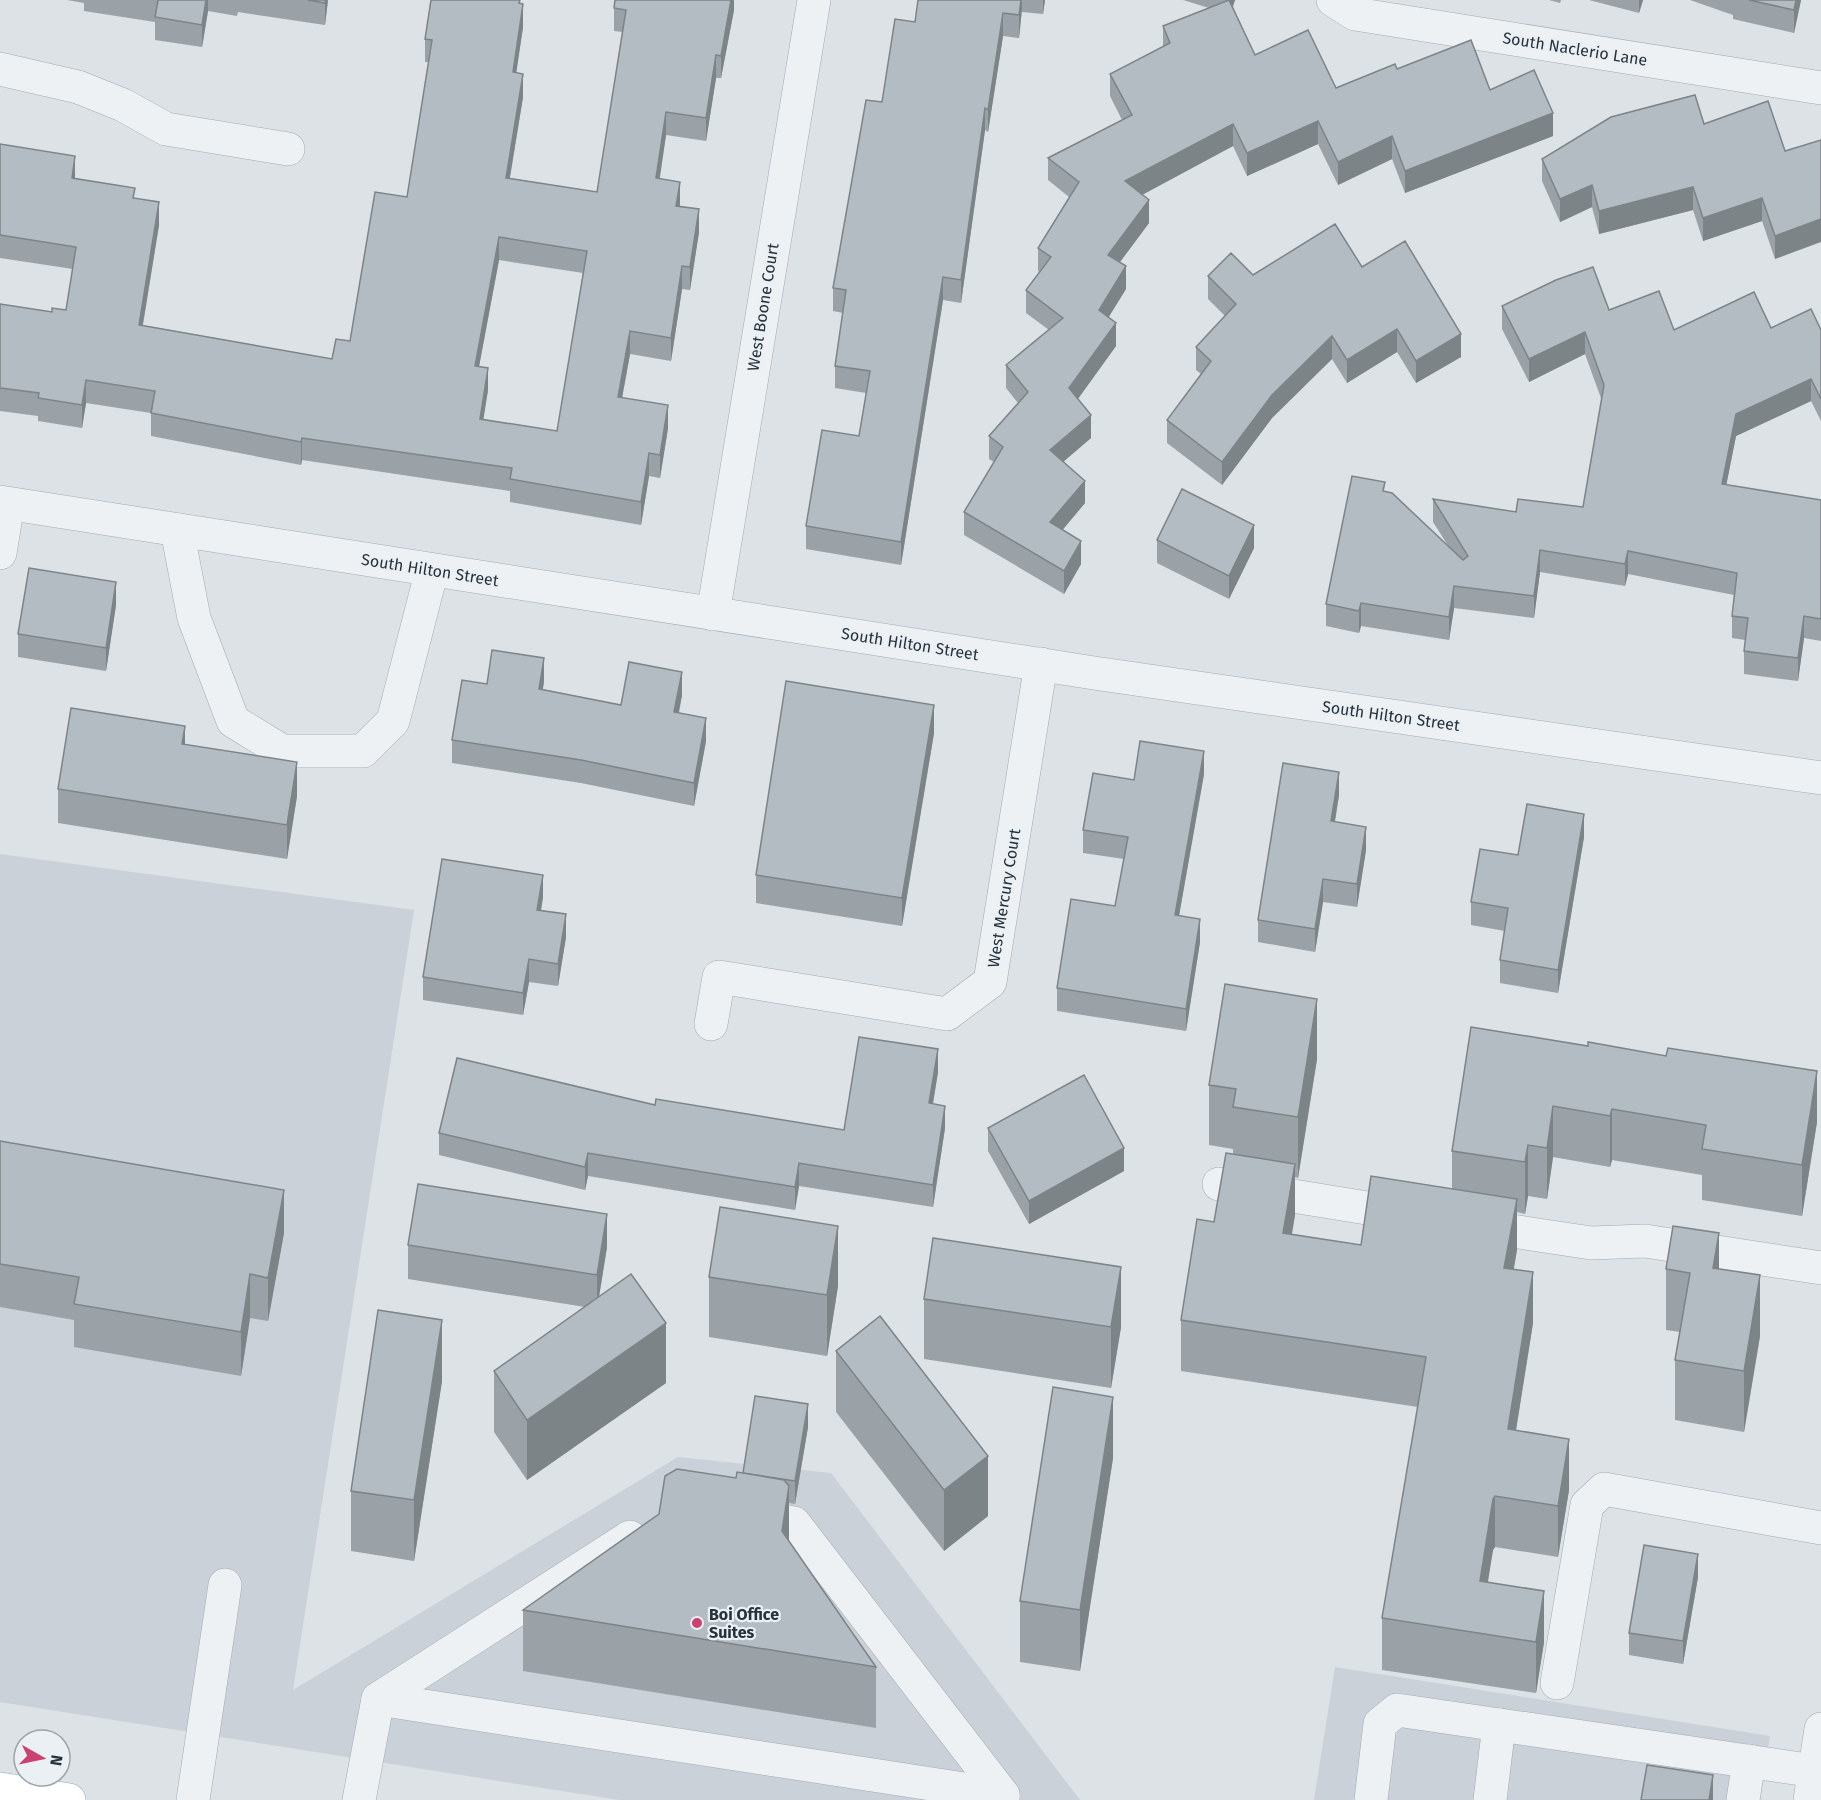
<svg xmlns="http://www.w3.org/2000/svg" width="1821" height="1800" font-family="'Fira Sans',sans-serif">
<rect width="100%" height="100%" fill="#dce2e6"/>
<g fill="#cad1d8">
<path d="M0,854L414,910L293,1690L678,1457L831,1473L1080,1800H619L0,1702Z"/>
<path d="M1335,1667L1770,1736L1760,1800H1314Z"/>
</g>
<g fill="none" stroke-linecap="round" stroke-linejoin="round">
<g stroke="#a2aab0" stroke-width="34">
<g id="minor">
<path d="M1333,0L1355,14L1821,88"/>
<path d="M0,69L78,87L123,105L166,129L288,149"/>
<path d="M0,502L1094,673L1821,778"/>
<path d="M177,530L194,618L233,721L282,751H363L393,721L432,570"/>
<path d="M0,553L8,504"/>
<path d="M713,614L814,0"/>
<path d="M711,1024L719,977L947,1014L990,982L1041,664"/>
<path d="M1219,1184L1410,1215"/>
<path d="M1472,1225L1591,1243L1645,1241L1821,1268"/>
<path d="M746,1515L794,1523L1003,1795V1800"/>
<path d="M1557,1683L1587,1505L1604,1489L1821,1528"/>
<path d="M378,1699L1003,1795"/>
<path d="M193,1800L225,1585"/>
<path d="M359,1800L378,1699L630,1537"/>
<path d="M1371,1800L1380,1724L1397,1710L1815,1771"/>
<path d="M1490,1800L1499,1725"/>
<path d="M1743,1800L1749,1761"/>
<path d="M1810,1800L1821,1729"/>
</g>
</g>
<g stroke="#9ba8b1" stroke-width="34">
<path id="major" d="M0,1789L69,1800"/>
</g>
<use href="#minor" stroke="#eef1f4" stroke-width="33"/>
<use href="#major" stroke="#fff" stroke-width="33"/>
</g>
<g fill="#9aa2a7" fill-rule="evenodd">
<path d="M67,0H328L325,25L238,12L237,16L208,11L202,47L155,40V22L84,11V3Z"/>
<path d="M734,0V10L721,78H716L706,141L666,135L660,178L699,232L690,290L682,289L671,361L630,354L622,398L668,428L660,478L649,476L641,525L510,502V491L302,460L301,465L151,436V413L86,403L82,428L38,421V416L0,411V304L52,312L66,310L73,269L0,258V144L75,178L135,198L159,225L143,325L332,359L350,341L407,197L429,62H425V39L523,4V27L516,73L523,97L510,178L597,192L623,32L614,31V8ZM499,260L583,273L557,431L483,419L488,390L479,366Z"/>
<path d="M918,0H1045L1043,14L1022,12V9L1019,38L1003,36L988,132L985,130L961,303L943,300L901,565L806,549V526L859,436L866,393L835,388V366L843,313L833,311V288L882,102L915,22Z"/>
<path d="M1183,0H1235L1233,7L1255,55L1336,88L1397,69L1490,90L1553,136L1405,193L1392,159L1338,185L1318,144L1247,176L1233,146L1142,195L1149,223L1120,262L1126,289L1108,317L1116,346L1078,399L1091,438L1063,462L1085,503L1062,530L1081,564L1064,594L964,535V512L994,462L989,459V436L1018,403L1006,388V365L1049,330L1026,313V290L1040,272L1038,271V248L1069,197L1048,180V158L1122,120L1110,96V74L1163,47V26L1209,8Z"/>
<path d="M1549,0H1561L1560,3Z"/>
<path d="M1589,0H1643L1639,13Z"/>
<path d="M1690,0H1801L1794,33L1733,19V15Z"/>
<path d="M1704,124L1785,151L1775,259L1762,221L1703,241L1693,210L1599,234L1592,207L1560,222L1542,181V159Z"/>
<path d="M1362,267L1461,357L1416,383L1397,352L1347,383L1332,359L1272,418L1222,485L1167,443V420L1201,374L1196,370V347L1225,316L1208,299V276L1253,275Z"/>
<path d="M1502,306L1609,310L1674,330L1771,328L1821,330V421L1811,401L1736,436L1726,485L1821,500V641L1804,638L1798,681L1744,674V651L1745,640L1732,638V616L1734,595L1628,574L1625,586L1540,572L1534,618L1454,608L1449,640L1361,626L1359,633L1326,626V604L1385,492L1449,547L1433,522V499L1516,512L1583,507L1602,401L1585,354L1529,382L1502,329Z"/>
<path d="M1157,540L1254,548L1229,599L1157,563Z"/>
<path d="M116,605L106,671L18,657V634Z"/>
<path d="M544,681L543,689L621,705L682,695L679,713L706,741L694,806L581,783L452,763V740L487,684Z"/>
<path d="M934,733L902,926L756,903V875Z"/>
<path d="M185,745L297,796L287,859L58,823V789Z"/>
<path d="M1204,774L1179,916L1200,942L1186,1031L1057,1011V988L1115,906L1124,859L1083,853V830L1134,780Z"/>
<path d="M1339,795L1335,822L1366,850L1357,907L1323,902L1315,952L1258,942V920Z"/>
<path d="M1584,837L1558,993L1500,983V960L1505,931L1471,925V902L1518,855Z"/>
<path d="M543,897L541,911L566,937L558,986L529,982L523,1015L423,1000V977Z"/>
<path d="M1471,1027L1817,1122L1802,1216L1702,1200V1175L1612,1160L1610,1167L1553,1157L1547,1199L1528,1196L1525,1214L1517,1212V1250L1514,1269L1533,1323L1516,1430L1569,1490L1558,1557L1495,1547L1493,1550L1487,1582L1544,1642L1536,1693L1382,1670V1618L1418,1407L1181,1371V1320L1214,1222L1233,1154V1149L1209,1145V1085L1317,1059L1298,1178L1295,1177V1215L1292,1234L1361,1245L1452,1189V1151Z"/>
<path d="M938,1072L933,1104L945,1128L933,1207L799,1186L795,1210L588,1176L585,1190L439,1155V1133L655,1105L844,1130Z"/>
<path d="M988,1128L1124,1171L1029,1224L988,1151Z"/>
<path d="M0,1141L284,1233L268,1321L250,1318L241,1376L74,1347V1320L0,1307Z"/>
<path d="M408,1245L607,1247L599,1297L666,1383L527,1480L494,1432V1371L585,1307L408,1279Z"/>
<path d="M1666,1269H1719L1760,1336L1744,1432L1675,1420V1360L1680,1332L1666,1330Z"/>
<path d="M709,1277L838,1286L827,1356L709,1337Z"/>
<path d="M924,1299L1121,1327L1111,1388L924,1359Z"/>
<path d="M836,1351L988,1516L944,1551L836,1412Z"/>
<path d="M442,1381L414,1561L351,1551V1491Z"/>
<path d="M808,1427L795,1504L789,1503V1541L876,1667V1728L523,1671V1610L736,1478Z"/>
<path d="M1113,1458L1080,1671L1020,1662V1601Z"/>
<path d="M1698,1577L1683,1664L1629,1655V1633Z"/>
</g>
<g fill="#7d8488">
<path d="M206,0H208V11L202,47V25Z"/>
<path d="M325,0H328L325,25Z"/>
<path d="M731,0H734V10L721,78V56Z"/>
<path d="M1021,0H1022V9L1019,38V15Z"/>
<path d="M1043,0H1045L1043,14Z"/>
<path d="M1230,0H1235L1230,14Z"/>
<path d="M1639,0H1643L1639,13Z"/>
<path d="M1796,0H1801L1794,33V10Z"/>
<path d="M523,4V27L513,95V72Z"/>
<path d="M1003,13V36L988,132V110Z"/>
<path d="M716,55V78L706,141V118Z"/>
<path d="M523,74V97L506,200V178Z"/>
<path d="M985,108V130L961,303V280Z"/>
<path d="M666,112V135L656,200V178Z"/>
<path d="M1553,113V136L1405,193V171Z"/>
<path d="M1318,121V144L1247,176V153Z"/>
<path d="M1233,124V146L1125,204V181Z"/>
<path d="M1392,136V159L1338,185V162Z"/>
<path d="M75,156V179L72,178Z"/>
<path d="M680,182V204L676,228V206Z"/>
<path d="M1592,185V207L1560,222V199Z"/>
<path d="M1693,187V210L1599,234V211Z"/>
<path d="M1762,198V221L1703,241V218Z"/>
<path d="M1149,200V223L1108,278V255Z"/>
<path d="M159,202V225L139,347V325Z"/>
<path d="M699,209V232L690,290V267Z"/>
<path d="M1821,219V242L1775,259V236Z"/>
<path d="M499,237V260L475,388V366Z"/>
<path d="M682,266V289L671,361V338Z"/>
<path d="M1126,266V289L1099,333V310Z"/>
<path d="M943,277V300L901,565V542Z"/>
<path d="M1116,323V346L1069,411V388Z"/>
<path d="M1397,329V352L1347,383V360Z"/>
<path d="M630,331V354L618,420V397Z"/>
<path d="M1585,332V354L1529,382V359Z"/>
<path d="M1461,334V357L1416,383V361Z"/>
<path d="M1332,336V359L1272,418L1222,485V462L1272,395Z"/>
<path d="M488,368V390L480,441V419Z"/>
<path d="M1811,379V401L1736,436L1722,507V484L1736,414Z"/>
<path d="M86,380V403L82,428V405Z"/>
<path d="M668,405V428L660,478V455Z"/>
<path d="M1091,415V438L1050,473V450Z"/>
<path d="M302,438V460L301,465V442Z"/>
<path d="M649,453V476L641,525V502Z"/>
<path d="M1085,481V503L1050,545V522Z"/>
<path d="M1254,525V548L1229,599V576Z"/>
<path d="M1081,541V564L1064,594V571Z"/>
<path d="M1540,550V572L1534,618V596Z"/>
<path d="M1628,551V574L1625,586V564Z"/>
<path d="M116,582V605L106,671V648Z"/>
<path d="M1454,586V608L1449,640V617Z"/>
<path d="M1361,603V626L1359,633V611Z"/>
<path d="M1804,616V638L1798,681V658Z"/>
<path d="M544,658V681L539,712V689Z"/>
<path d="M682,672V695L674,735V712Z"/>
<path d="M934,705V733L902,926V898Z"/>
<path d="M706,718V741L694,806V783Z"/>
<path d="M185,726V759L182,744Z"/>
<path d="M1204,751V774L1175,938V915Z"/>
<path d="M297,762V796L287,859V825Z"/>
<path d="M1339,772V795L1331,844V821Z"/>
<path d="M1584,814V837L1558,993V970Z"/>
<path d="M1366,827V850L1357,907V884Z"/>
<path d="M543,875V897L537,933V910Z"/>
<path d="M1323,879V902L1315,952V929Z"/>
<path d="M566,914V937L558,986V964Z"/>
<path d="M1200,919V942L1186,1031V1009Z"/>
<path d="M529,959V982L523,1015V993Z"/>
<path d="M1317,999V1059L1298,1178V1117Z"/>
<path d="M938,1049V1072L929,1126V1103Z"/>
<path d="M1817,1071V1122L1802,1216V1165Z"/>
<path d="M945,1106V1128L933,1207V1185Z"/>
<path d="M1553,1106V1157L1547,1199V1148Z"/>
<path d="M1612,1109V1160L1610,1167V1116Z"/>
<path d="M1528,1145V1196L1525,1214V1162Z"/>
<path d="M1124,1148V1171L1029,1224V1201Z"/>
<path d="M588,1153V1176L585,1190V1167Z"/>
<path d="M799,1163V1186L795,1210V1187Z"/>
<path d="M1295,1164V1215L1283,1284V1233Z"/>
<path d="M284,1190V1233L268,1321V1278Z"/>
<path d="M1517,1199V1250L1504,1319V1268Z"/>
<path d="M607,1214V1247L597,1309V1275Z"/>
<path d="M838,1226V1286L827,1356V1295Z"/>
<path d="M1719,1233V1294L1713,1268Z"/>
<path d="M1121,1267V1327L1111,1388V1327Z"/>
<path d="M1533,1272V1323L1508,1480V1429Z"/>
<path d="M250,1274V1318L241,1376V1332Z"/>
<path d="M1760,1275V1336L1744,1432V1371Z"/>
<path d="M442,1320V1381L414,1561V1500Z"/>
<path d="M666,1323V1383L527,1480V1420Z"/>
<path d="M1113,1397V1458L1080,1671V1610Z"/>
<path d="M808,1404V1427L795,1504V1481Z"/>
<path d="M1569,1439V1490L1558,1557V1506Z"/>
<path d="M988,1456V1516L944,1551V1490Z"/>
<path d="M789,1486V1547L782,1531Z"/>
<path d="M1495,1496V1547L1493,1550L1480,1632V1581L1493,1499Z"/>
<path d="M1698,1554V1577L1683,1664V1641Z"/>
<path d="M1544,1591V1642L1536,1693V1642Z"/>
<path d="M1713,1775V1800H1709Z"/>
</g>
<g fill="#b3bcc2" stroke="#7d8488" stroke-width="1.5" fill-rule="evenodd">
<path d="M158,0H206L202,25L155,17Z"/>
<path d="M308,0H325V3Z"/>
<path d="M431,0H520L519,3L523,4L513,72L523,74L506,178L597,192L626,10L614,8L615,0H731L721,56L716,55L706,118L666,112L656,178L680,182L676,206L699,209L690,267L682,266L671,338L630,331L618,397L668,405L660,455L649,453L641,502L510,479L512,468L302,438L301,442L151,413L155,391L86,380L82,405L38,398L39,393L0,388V304L52,312V308L66,310L76,247L0,235V144L75,156L72,178L135,188L133,198L159,202L139,325L332,359L336,339L350,341L375,192L407,197L432,40L425,39ZM499,237L587,251L557,431L480,419L488,368L475,366Z"/>
<path d="M918,0H1021L1019,15L1003,13L988,110L985,108L961,280L943,277L901,542L806,526L822,430L859,436L870,371L835,366L846,290L833,288L866,100L882,102L895,19L915,22Z"/>
<path d="M1229,0L1255,55L1308,30L1336,88L1395,64L1397,69L1471,40L1490,90L1534,70L1553,113L1405,171L1392,136L1338,162L1318,121L1247,153L1233,124L1125,181L1149,200L1108,255L1126,266L1099,310L1116,323L1069,388L1091,415L1050,450L1085,481L1050,522L1081,541L1064,571L964,512L1003,447L989,436L1028,392L1006,365L1063,318L1026,290L1051,257L1038,248L1079,182L1048,158L1132,115L1110,74L1170,43L1163,26Z"/>
<path d="M1749,0H1796L1794,10Z"/>
<path d="M1695,95L1704,124L1768,101L1785,151L1821,140V219L1775,236L1762,198L1703,218L1693,187L1599,211L1592,185L1560,199L1542,159L1611,117Z"/>
<path d="M1335,224L1362,267L1405,241L1461,334L1416,361L1397,329L1347,360L1332,336L1272,395L1222,462L1167,420L1211,361L1196,347L1236,304L1208,276L1231,253L1253,275Z"/>
<path d="M1593,267L1609,310L1659,291L1674,330L1754,292L1771,328L1811,309L1821,330V399L1811,379L1736,414L1722,484L1821,500V619L1804,616L1798,658L1744,651L1748,618L1732,616L1737,573L1628,551L1625,564L1540,550L1534,596L1454,586L1449,617L1361,603L1359,611L1326,604L1352,476L1385,482L1383,491L1392,493L1463,560L1468,556L1433,499L1516,512L1518,499L1583,507L1604,385L1585,332L1529,359L1502,306L1556,280Z"/>
<path d="M1182,489L1254,525L1229,576L1157,540Z"/>
<path d="M29,568L116,582L106,648L18,634Z"/>
<path d="M492,650L544,658L539,689L621,705L629,662L682,672L674,712L706,718L694,783L581,760L452,740L462,680L487,684Z"/>
<path d="M786,681L934,705L902,898L756,875Z"/>
<path d="M71,708L185,726L182,744L297,762L287,825L58,789Z"/>
<path d="M1140,741L1204,751L1175,915L1200,919L1186,1009L1057,988L1071,899L1115,906L1128,837L1083,830L1093,773L1134,780Z"/>
<path d="M1283,763L1339,772L1331,821L1366,827L1357,884L1323,879L1315,929L1258,920Z"/>
<path d="M1527,804L1584,814L1558,970L1500,960L1508,908L1471,902L1480,849L1518,855Z"/>
<path d="M442,859L543,875L537,910L566,914L558,964L529,959L523,993L423,977Z"/>
<path d="M1225,984L1317,999L1298,1117L1233,1107L1236,1089L1209,1085Z"/>
<path d="M1471,1027L1588,1046V1042L1666,1056L1668,1048L1817,1071L1802,1165L1702,1149L1706,1125L1612,1109L1610,1116L1553,1106L1547,1148L1528,1145L1525,1162L1452,1151Z"/>
<path d="M859,1037L938,1049L929,1103L945,1106L933,1185L799,1163L795,1187L588,1153L585,1167L439,1133L457,1058L655,1105L656,1099L844,1130Z"/>
<path d="M1084,1075L1124,1148L1029,1201L988,1128Z"/>
<path d="M0,1141L284,1190L268,1278L250,1274L241,1332L74,1304L79,1277L0,1264Z"/>
<path d="M1226,1153L1295,1164L1283,1233L1361,1245L1371,1176L1517,1199L1504,1268L1533,1272L1508,1429L1569,1439L1558,1506L1495,1496L1493,1499L1480,1581L1544,1591L1536,1642L1382,1618L1426,1357L1181,1320L1197,1219L1214,1222Z"/>
<path d="M418,1184L607,1214L597,1275L408,1245Z"/>
<path d="M720,1207L838,1226L827,1295L709,1277Z"/>
<path d="M1673,1226L1719,1233L1713,1268L1760,1275L1744,1371L1675,1360L1690,1273L1666,1269Z"/>
<path d="M933,1238L1121,1267L1111,1327L924,1299Z"/>
<path d="M631,1274L666,1323L527,1420L494,1371Z"/>
<path d="M378,1310L442,1320L414,1500L351,1491Z"/>
<path d="M880,1316L988,1456L944,1490L836,1351Z"/>
<path d="M1053,1387L1113,1397L1080,1610L1020,1601Z"/>
<path d="M755,1396L808,1404L795,1481L743,1473Z"/>
<path d="M677,1469L736,1478L737,1472L784,1480L789,1486L782,1531L876,1667L523,1610L659,1514L665,1476Z"/>
<path d="M1644,1545L1698,1554L1683,1641L1629,1633Z"/>
<path d="M1647,1765L1713,1775L1709,1800H1641Z"/>
</g>
<circle fill="#cb416f" stroke="#ebf0f4" stroke-width="2" cx="697" cy="1623" r="6"/>
<g text-anchor="middle" dominant-baseline="central" stroke-width="4.5" stroke-linejoin="round" paint-order="stroke">
<g font-size="16" fill="#26323c" stroke="#ebf0f4">
<text transform="translate(1575 49) rotate(9)">South Naclerio Lane</text>
<text transform="translate(763 307) rotate(-81)">West Boone Court</text>
<text transform="translate(430 570) rotate(9)">South Hilton Street</text>
<text transform="translate(910 644) rotate(9)">South Hilton Street</text>
<text transform="translate(1391 716) rotate(8)">South Hilton Street</text>
<text transform="translate(1004 898) rotate(-81)">West Mercury Court</text>
</g>
<g font-size="16" font-weight="bold" fill="#26323c" stroke="#ebf0f4" text-anchor="start">
<text x="709" y="1614">Boi Office<tspan x="709" dy="18">Suites</tspan></text>
</g>
</g>
<g transform="translate(42 1758) rotate(99)"><circle r="28" fill="#ebf0f4" stroke="#9ca4aa" stroke-width="1.5"/>
<path d="M0-4.5L10 22L0 15L-10 22Z" fill="#cb416f"/>
<text y="-9" font-size="16" font-weight="bold" text-anchor="middle" fill="#26323c">N</text>
</g>
</svg>
